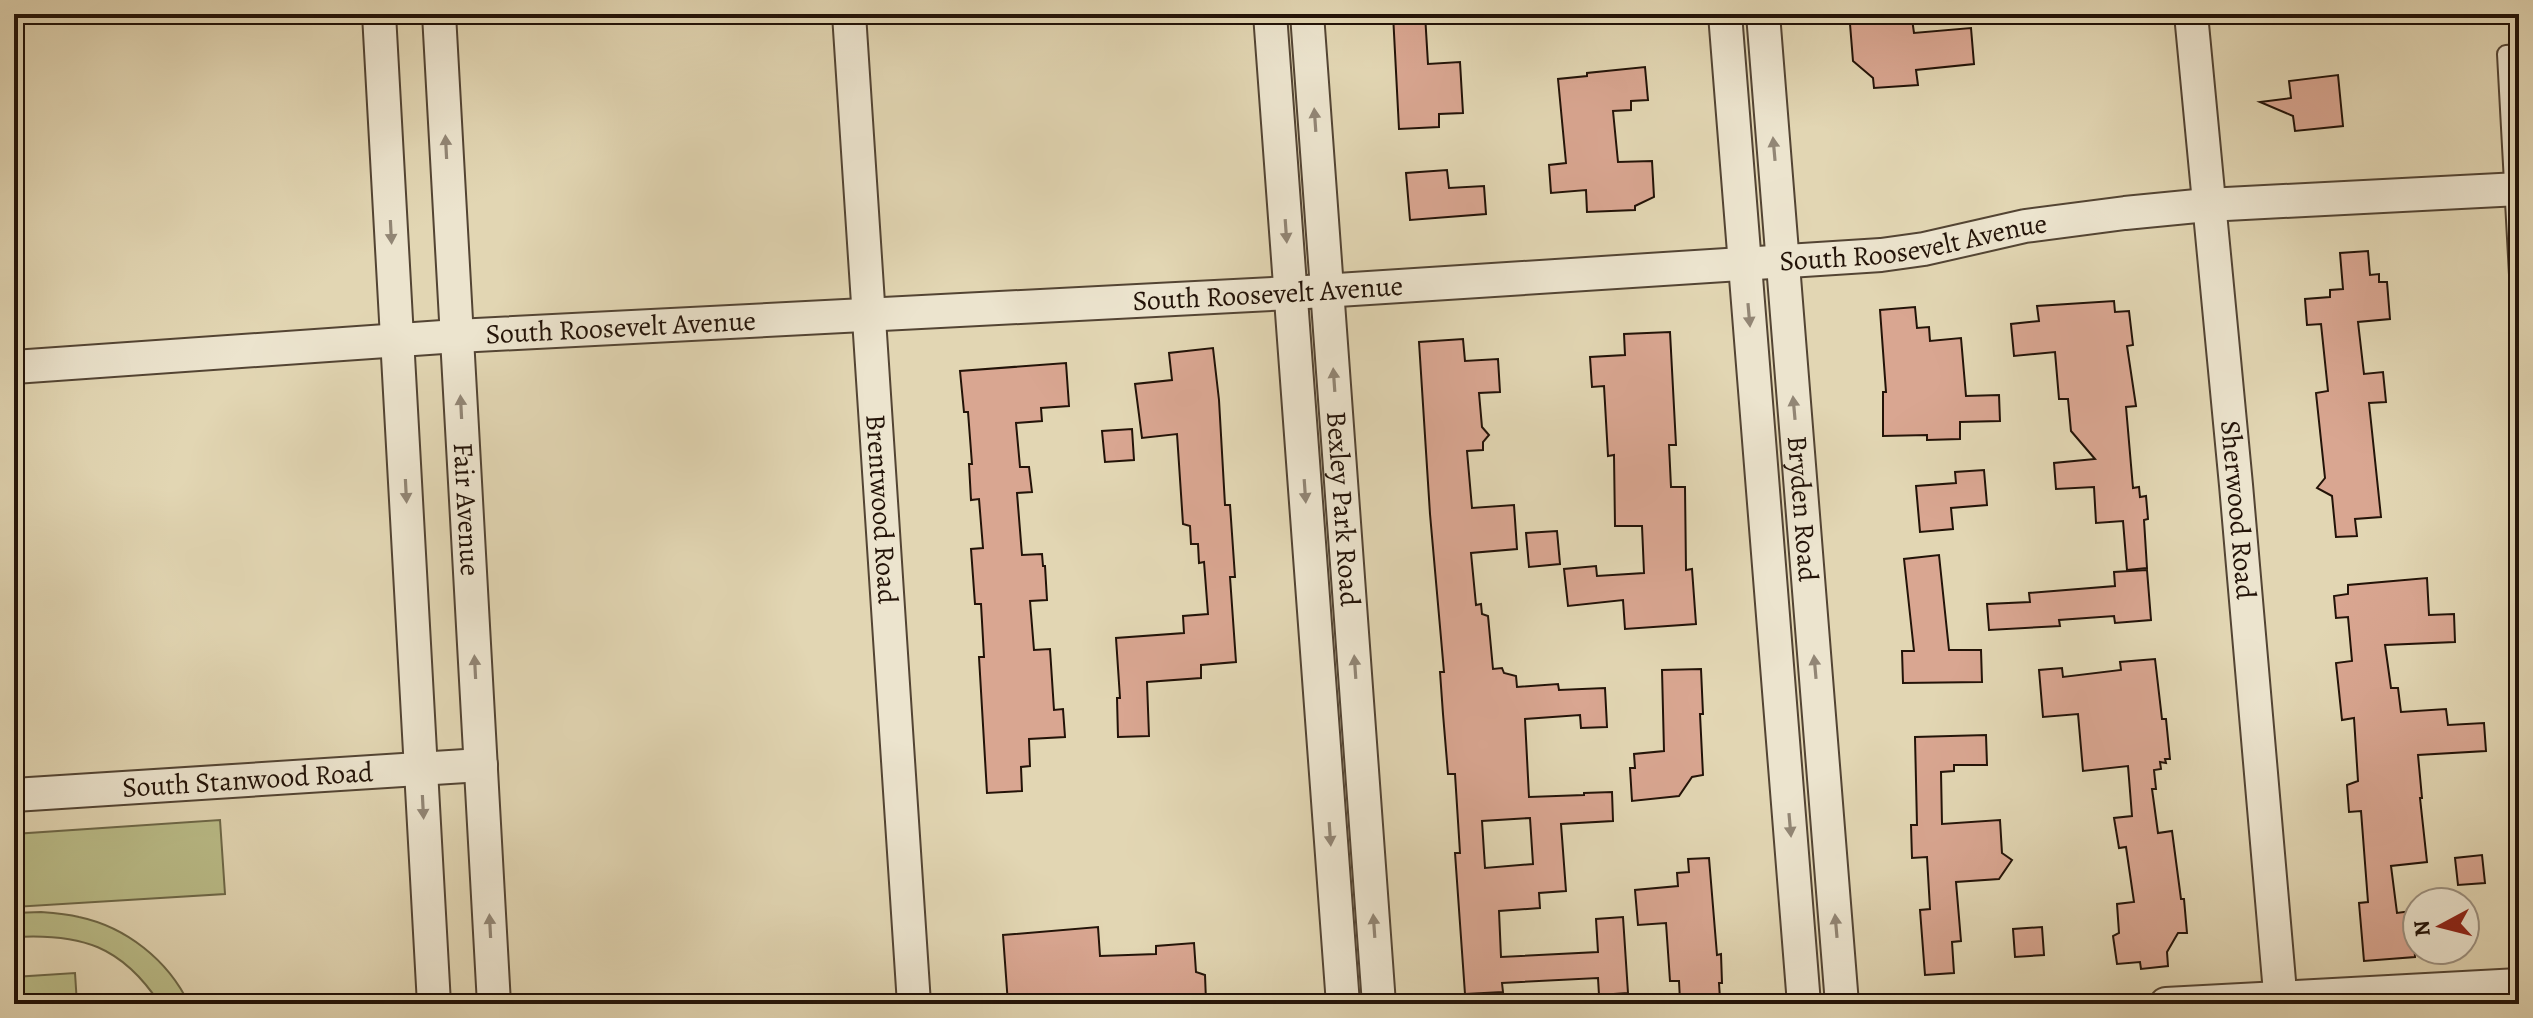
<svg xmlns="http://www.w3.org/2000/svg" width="2533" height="1018" font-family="Alegreya,serif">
<rect width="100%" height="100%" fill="#e2d6b3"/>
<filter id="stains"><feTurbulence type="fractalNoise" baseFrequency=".0025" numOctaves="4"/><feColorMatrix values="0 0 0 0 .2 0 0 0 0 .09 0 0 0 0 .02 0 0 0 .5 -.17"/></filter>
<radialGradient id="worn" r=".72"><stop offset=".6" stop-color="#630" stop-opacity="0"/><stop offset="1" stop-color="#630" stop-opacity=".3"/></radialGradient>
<g fill="#babc88" stroke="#6e6848" stroke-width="2">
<path d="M220,820L225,894L14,907V834Z"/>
<path d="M41,912C54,913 67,914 79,917C126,927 168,960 189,1004H160C122,946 81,933 14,937V913Z"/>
<path d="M75,973L77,1004H14V977Z"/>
</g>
<g fill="#d9a691" stroke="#231308" stroke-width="2" fill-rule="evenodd">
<path d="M1393,14H1425L1428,64L1460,62L1463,113L1439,114V127L1399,129Z"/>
<path d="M1912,19L1914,33L1971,28L1974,64L1916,70L1918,85L1874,88L1873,78L1853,61L1850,24Z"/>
<path d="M1645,67L1648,100L1631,101V110L1613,111L1618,162L1652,161L1654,197L1635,206V210L1587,212L1586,190L1551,193L1549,165L1566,163L1558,79L1587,76V73Z"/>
<path d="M2338,75L2343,126L2295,131L2293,116L2260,102L2291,98L2289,81Z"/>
<path d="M1447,170L1449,188L1484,186L1486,214L1410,220L1406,173Z"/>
<path d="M2368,251L2370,275L2379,274V282H2387L2390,319L2358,322L2364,374L2383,372L2386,402L2369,403L2381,517L2355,519L2357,536L2336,537L2332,496L2317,488L2325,478L2316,393L2328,391L2321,324L2307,325L2305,299L2330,297V290L2343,289L2340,253Z"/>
<path d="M2114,301L2115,312L2129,311L2133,345L2127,346L2136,406L2126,407L2133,488L2139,487L2140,497L2146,496L2148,519L2144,520L2147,568L2127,570L2123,521L2096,523L2094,487L2056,489L2054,463L2095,459L2071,431L2068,399H2059L2055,352L2014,356L2011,324L2039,321L2037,306Z"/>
<path d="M1915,307L1917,328L1929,327L1930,341L1961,338L1966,396L1999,395L2000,421L1960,422V439L1927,440V435L1883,436V392H1886L1880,310Z"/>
<path d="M1670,332L1676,445H1669L1671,487H1685L1686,570L1692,569L1696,624L1625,629L1623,600L1568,606L1564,569L1596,566L1597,576L1644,573L1642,526H1615L1614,455L1608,456L1604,386L1592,387L1590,357L1625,355L1624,334Z"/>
<path d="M1463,339L1465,361L1498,359L1500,392L1479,393L1482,427L1489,435L1483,442V450L1467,451L1472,508L1514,505L1517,549L1471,553L1476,605L1481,604L1482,614L1488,616L1493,669L1502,668L1504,673L1516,676L1517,687L1558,684L1559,690L1605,688L1607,727L1581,728L1580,715L1525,719L1529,797L1584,795V793L1612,792L1613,821L1561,824L1566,891L1539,893L1540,908L1499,911L1501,957L1598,952L1596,919L1623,917L1628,993L1599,995L1598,978L1502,983L1503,992L1465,994L1455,853H1460L1455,774H1448L1443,714L1440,672H1444L1430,514L1419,342ZM1530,818L1533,864L1485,868L1482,821Z"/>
<path d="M1213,348L1219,400L1225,505H1230L1235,577H1230L1236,662L1201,665V678L1147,682L1149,736L1118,737L1117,698H1120L1116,638L1184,633L1183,616L1208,614L1204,562L1199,563L1198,544H1191L1190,526L1183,524L1177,434L1142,438L1135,384L1172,380L1169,353Z"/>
<path d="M1066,363L1069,406L1041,408L1042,421L1016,423L1020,467H1029L1032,492L1017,493L1022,555L1042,554L1043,566H1045L1047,600L1030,601L1034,650L1050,649L1054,710L1063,709L1065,737L1029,739L1030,766L1021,767L1022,791L987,793L979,657H984L981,604H975L971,549L983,548L979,499L971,500L969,464H972L968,412H964L960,371Z"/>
<path d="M1132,429L1134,460L1105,462L1102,431Z"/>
<path d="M1984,470L1987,505L1951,508L1953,529L1920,532L1916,486L1956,483L1955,472Z"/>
<path d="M1557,531L1560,564L1529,567L1526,533Z"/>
<path d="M1939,555L1949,650H1981L1982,682L1903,683L1902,651H1914L1904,559Z"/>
<path d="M2147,570L2151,620L2115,623L2114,616L2059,620L2060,626L1989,630L1987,604L2030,602L2029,593L2115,586L2114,572Z"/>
<path d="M2427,578L2429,615L2454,614L2455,642L2385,645L2391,688H2398L2401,712L2446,709L2448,725L2484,723L2486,751L2418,755L2422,798H2420L2427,862L2391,866L2397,913L2412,911L2415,957L2364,961L2359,903L2368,902L2361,811L2349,812L2347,785L2358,781L2354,718L2342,720L2336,663L2352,661L2348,617L2336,618L2334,596L2348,594V585Z"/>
<path d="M2155,659L2162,719H2166L2170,759H2165L2166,763L2160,762L2161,769L2154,770L2156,789H2152L2158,833L2172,831L2181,899H2184L2187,933H2178L2167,952L2168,966L2141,969L2140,962L2117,964L2113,936L2119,933L2117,904L2134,902L2126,847L2119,848L2114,818L2132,816L2128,766L2083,771L2078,714L2043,717L2039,670L2062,668L2063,677L2121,670L2120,662Z"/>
<path d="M1701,669L1703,714H1700L1703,775L1692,777L1679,796L1632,801L1630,768H1635L1634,754L1664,751L1662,670Z"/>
<path d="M1986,735L1987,765H1954V771L1941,772L1942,824L2000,820L2002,853L2012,860L1999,879L1956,882L1961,941L1952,942L1954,973L1925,975L1920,910L1930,909L1927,857L1912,858L1911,825H1917L1915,737Z"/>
<path d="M2482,855L2485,883L2458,885L2455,858Z"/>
<path d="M1709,858L1717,955L1721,954L1722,983H1719L1720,999L1680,1001L1679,981H1670L1666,923L1638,925L1635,890L1678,886L1677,873L1689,872L1688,859Z"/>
<path d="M1098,927L1100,956L1156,954V946L1194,943L1196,972L1205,975L1206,1001L1140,1004L1139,995L1008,1004L1003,935Z"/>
<path d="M2042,927L2044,955L2015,957L2013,929Z"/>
</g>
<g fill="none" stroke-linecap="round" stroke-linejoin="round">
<g stroke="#534433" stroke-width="20">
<path id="lane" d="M2519,53L2506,54L2519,293"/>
</g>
<g stroke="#534433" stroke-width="36">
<g id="street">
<path d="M379,14L434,1004"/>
<path id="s1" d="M439,14L494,1004"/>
<path id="s2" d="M849,14L914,1004"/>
<path d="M1270,14L1343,1004"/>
<path id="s3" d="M1307,14L1379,1004"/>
<path d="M1725,14L1804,1004"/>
<path id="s4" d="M1763,14L1842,1004"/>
<path id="s5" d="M2191,14L2236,485L2281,1004"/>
<path id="s6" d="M14,367L457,336L1291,293L1881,255L1924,249L2025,226L2125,213L2207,205L2519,189"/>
<path id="s7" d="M14,795L481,765"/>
<path d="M2166,1004L2519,985"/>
</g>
</g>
<use href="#lane" stroke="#ece4ce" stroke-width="16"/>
<use href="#street" stroke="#ece4ce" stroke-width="32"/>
</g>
<defs><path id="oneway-solid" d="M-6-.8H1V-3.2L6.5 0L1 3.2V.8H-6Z" transform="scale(2)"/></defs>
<g fill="#928675">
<use href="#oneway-solid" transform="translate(1315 120) rotate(-94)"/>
<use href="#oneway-solid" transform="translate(446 147) rotate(-93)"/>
<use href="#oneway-solid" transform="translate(1774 149) rotate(-95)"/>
<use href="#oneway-solid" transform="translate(1286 231) rotate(86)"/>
<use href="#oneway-solid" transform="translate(391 232) rotate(87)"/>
<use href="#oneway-solid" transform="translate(1749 315) rotate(85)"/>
<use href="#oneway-solid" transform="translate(1334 380) rotate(-94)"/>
<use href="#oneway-solid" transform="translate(461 407) rotate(-93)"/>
<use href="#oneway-solid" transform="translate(1794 408) rotate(-95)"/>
<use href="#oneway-solid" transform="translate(406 491) rotate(87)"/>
<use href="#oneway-solid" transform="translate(1305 491) rotate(86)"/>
<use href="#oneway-solid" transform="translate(475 667) rotate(-93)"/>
<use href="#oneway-solid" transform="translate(1355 667) rotate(-94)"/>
<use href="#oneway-solid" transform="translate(1815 667) rotate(-95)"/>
<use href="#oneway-solid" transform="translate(423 807) rotate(87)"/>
<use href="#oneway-solid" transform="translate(1790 825) rotate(85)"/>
<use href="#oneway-solid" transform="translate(1330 834) rotate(86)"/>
<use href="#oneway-solid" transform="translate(490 926) rotate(-93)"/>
<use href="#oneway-solid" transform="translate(1374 926) rotate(-94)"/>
<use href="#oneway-solid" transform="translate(1836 926) rotate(-95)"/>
</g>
<g text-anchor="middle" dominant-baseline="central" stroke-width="8" stroke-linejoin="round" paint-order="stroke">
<g font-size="28" fill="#231308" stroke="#ece4ce">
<text stroke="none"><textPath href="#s6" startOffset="1904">South Roosevelt Avenue</textPath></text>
<text stroke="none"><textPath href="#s6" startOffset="1256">South Roosevelt Avenue</textPath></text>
<text stroke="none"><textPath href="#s6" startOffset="608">South Roosevelt Avenue</textPath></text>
<text stroke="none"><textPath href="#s1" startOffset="496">Fair Avenue</textPath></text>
<text stroke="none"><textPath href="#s2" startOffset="496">Brentwood Road</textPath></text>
<text stroke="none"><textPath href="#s3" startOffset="496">Bexley Park Road</textPath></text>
<text stroke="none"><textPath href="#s4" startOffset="496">Bryden Road</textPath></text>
<text stroke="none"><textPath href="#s5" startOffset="498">Sherwood Road</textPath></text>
<text stroke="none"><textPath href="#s7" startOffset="234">South Stanwood Road</textPath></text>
</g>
</g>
<rect width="2533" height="1018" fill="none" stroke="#e2d6b3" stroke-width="48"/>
<rect x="16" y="16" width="2501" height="986" fill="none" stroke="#231308" stroke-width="4"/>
<rect x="24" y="24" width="2485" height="970" fill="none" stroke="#231308" stroke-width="2"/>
<g transform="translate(2441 926) rotate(263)"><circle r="38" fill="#ece4ce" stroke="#9c907f" stroke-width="2"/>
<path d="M0-6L14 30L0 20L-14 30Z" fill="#8f2418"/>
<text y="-12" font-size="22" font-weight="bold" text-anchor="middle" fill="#231308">N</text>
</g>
<rect width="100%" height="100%" filter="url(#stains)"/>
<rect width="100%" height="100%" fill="url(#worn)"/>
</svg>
